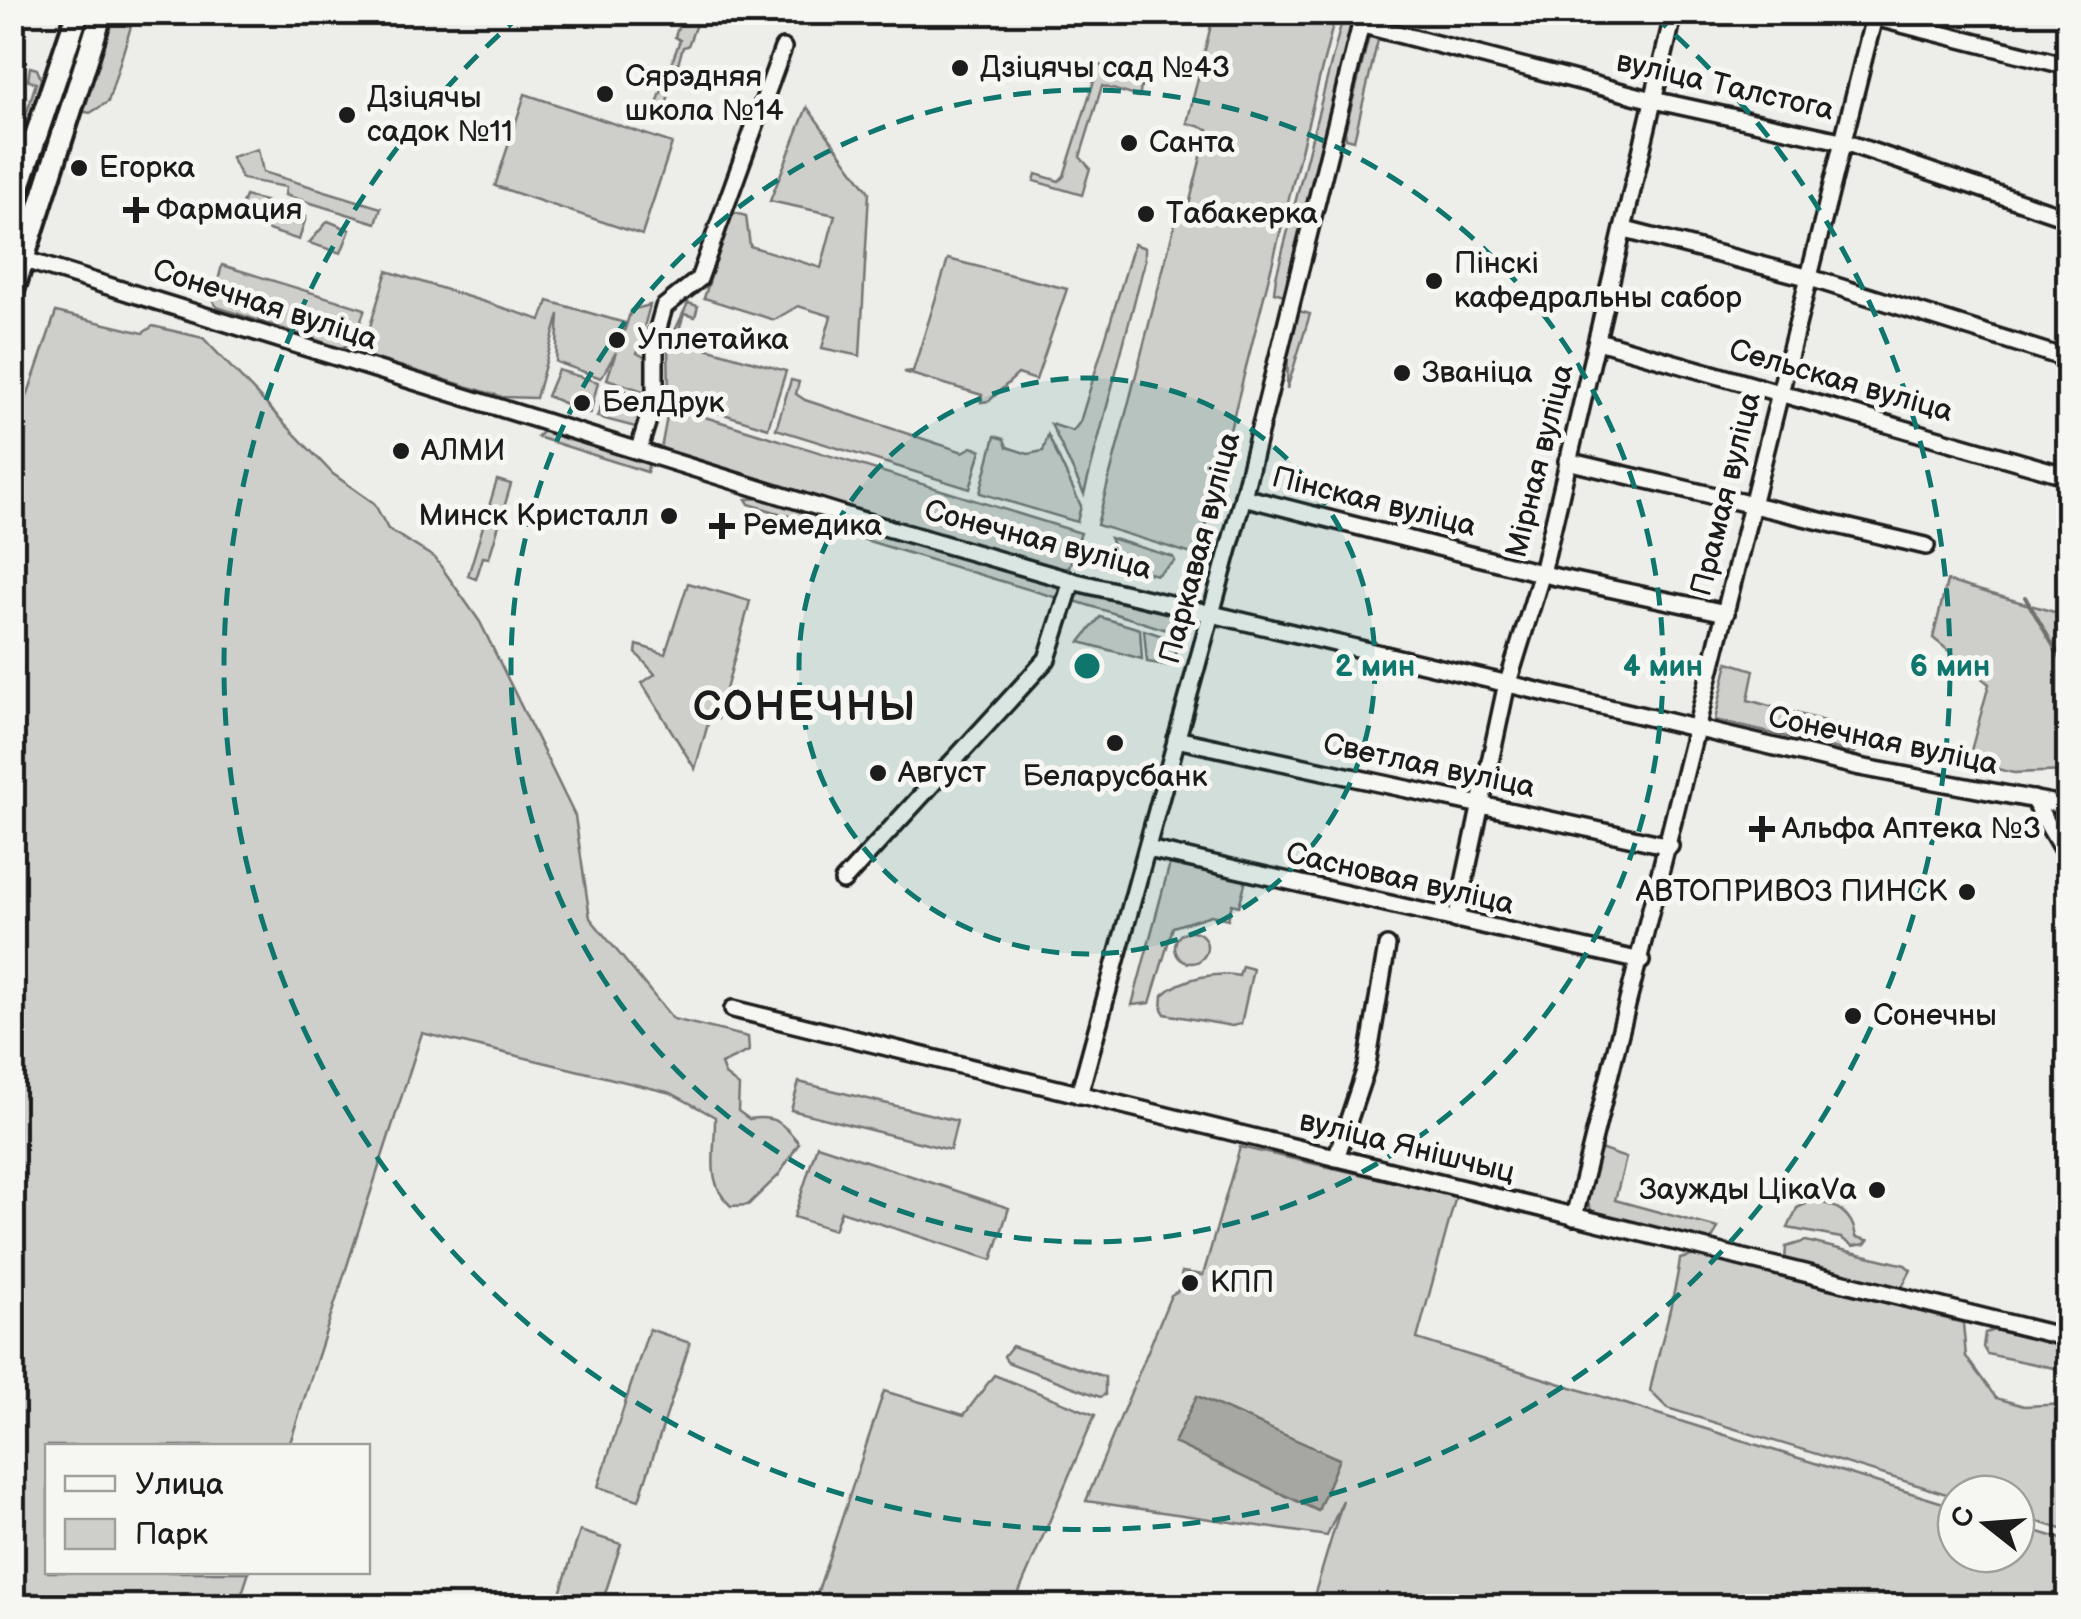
<svg xmlns="http://www.w3.org/2000/svg" width="2081" height="1619" font-family="'Balsamiq Sans',sans-serif">
<rect width="100%" height="100%" fill="#edede9"/>
<filter id="ink" filterUnits="userSpaceOnUse"><feTurbulence type="fractalNoise" baseFrequency=".01" numOctaves="2"/><feDisplacementMap in="SourceGraphic" scale="20" xChannelSelector="R" yChannelSelector="G"/><feConvolveMatrix kernelMatrix="1 2 1 2 8 2 1 2 1" color-interpolation-filters="sRGB"/></filter>
<g filter="url(#ink)">
<g fill="#cececb" stroke="#757574" stroke-width="2.5">
<path d="M690,12L700,13L688,46L683,47L664,112L655,109L680,40L675,37L679,24L685,25Z"/>
<path d="M83,13H94L35,201L24,197Z"/>
<path d="M107,13H135L108,102L90,113L81,111Z"/>
<path d="M1214,13H1336L1198,556L1097,525L1178,212L1187,213L1208,129L1187,123Z"/>
<path d="M1344,13H1354V17L1284,295L1274,292L1276,277Z"/>
<path d="M1370,33L1378,40L1354,140L1346,138L1345,131Z"/>
<path d="M1099,65L1143,79L1139,97L1102,86L1080,157L1090,168L1082,195L1034,181L1036,174L1059,181L1064,176Z"/>
<path d="M30,67L37,69L41,79L13,182V156L36,83L28,80Z"/>
<path d="M525,94L672,143L642,235L495,186Z"/>
<path d="M807,107L869,192L860,356L822,348L831,316L798,306L774,320L704,298L732,212L746,216L750,246L821,268L835,215L770,201Z"/>
<path d="M258,149L263,172L381,208L376,223L285,195L286,187L242,179L231,157Z"/>
<path d="M245,196L265,201L255,226L236,220Z"/>
<path d="M279,209L306,217L299,240L265,229L269,218Z"/>
<path d="M328,221L350,230L341,253L309,243Z"/>
<path d="M1134,244L1145,248V261L1084,494L1051,424L1073,431L1080,422Z"/>
<path d="M948,259L1067,289L1036,380L1018,374L989,401L981,402L982,395L904,372L913,371Z"/>
<path d="M222,265L365,309L353,343L341,348L217,307L213,301Z"/>
<path d="M387,271L541,320L548,301L625,323L624,332L631,310L650,305L637,353L650,360L652,394L607,379L616,352L601,378L556,362L559,314L536,398L502,397L370,357L364,346Z"/>
<path d="M688,303L698,306L695,317L684,314L677,336L681,341L786,371L768,428L669,397L668,345Z"/>
<path d="M1299,311L1310,314L1287,389L1288,353Z"/>
<path d="M56,312L143,333L153,326L203,338L333,474L374,503L388,529L435,558L480,622L575,816L590,918L673,1019L748,1037L749,1051L721,1064L725,1075L739,1086L738,1111L749,1119C775,1115 783,1123 799,1143L779,1175L748,1205L731,1206C704,1182 716,1150 715,1117L671,1093L422,1033L289,1446H48V1572H249L238,1606H13L12,440Z"/>
<path d="M558,370L598,382L590,414L547,396Z"/>
<path d="M791,380L799,382L796,394L805,400L963,452L972,447L981,450L970,489L776,429Z"/>
<path d="M609,385L647,398L639,428L597,417Z"/>
<path d="M669,406L1081,533L1069,567L1056,569L661,449Z"/>
<path d="M546,428L649,460L647,472L537,437Z"/>
<path d="M1048,435L1081,506L1077,522L980,493L995,436L1004,439L1007,447L1028,454L1043,451Z"/>
<path d="M497,480L511,484L489,558L483,557L476,579L468,576Z"/>
<path d="M762,498L847,524L851,535L749,504L746,499Z"/>
<path d="M877,534L1056,585L1064,600L865,540Z"/>
<path d="M1110,538L1173,557L1175,561L1157,575L1123,567Z"/>
<path d="M1947,581L2068,616V771L2014,773L1968,762L1989,684L1933,638Z"/>
<path d="M688,583L750,601L718,719L710,717L695,769L642,683L655,674L636,653L637,645L665,654Z"/>
<path d="M1086,591L1185,616L1182,631L1176,633L1071,600Z"/>
<path d="M1100,617L1140,629L1142,659L1080,642Z"/>
<path d="M1144,630L1178,641L1172,666L1147,662Z"/>
<path d="M1728,662L1754,670L1748,700L1860,731L1855,753L1715,720Z"/>
<path d="M1170,863L1246,880L1239,906L1232,904L1228,919L1211,915L1173,927L1150,1003L1132,1005Z"/>
<circle cx="1191" cy="947" r="16"/>
<path d="M1242,966L1253,969L1241,1024L1232,1026L1165,1014L1162,1009L1163,995C1182,977 1217,972 1239,976Z"/>
<path d="M799,1082L957,1121L950,1150L791,1110Z"/>
<path d="M817,1145L1009,1208L992,1260L841,1211L834,1230L794,1217Z"/>
<path d="M1240,1147L1456,1196L1417,1339L1956,1507V1554H2016V1525L2068,1541V1606H1311L1343,1500L1327,1536L1086,1501L1171,1295L1178,1291L1182,1272L1203,1275Z"/>
<path d="M1600,1149L1626,1158L1615,1200L1718,1228L1710,1243L1595,1218L1587,1201Z"/>
<path d="M1812,1201C1836,1204 1853,1213 1856,1237L1868,1240L1865,1244L1853,1246L1841,1238L1788,1228L1797,1208Z"/>
<path d="M1806,1241L1905,1265L1911,1270L1901,1289H1893L1785,1261L1786,1247Z"/>
<path d="M1699,1254L1963,1323L1966,1357L1996,1398L2024,1406L2068,1404V1531L2016,1515V1494L1956,1497L1667,1408L1650,1391C1659,1346 1674,1304 1680,1259Z"/>
<path d="M649,1329L690,1343L639,1500L598,1487Z"/>
<path d="M1994,1330L2068,1346V1371L1987,1354L1983,1347L1985,1333Z"/>
<path d="M1012,1346L1105,1377V1395L1100,1397L1007,1362L1004,1356Z"/>
<path d="M994,1375L1095,1415L1013,1606H813L884,1391L964,1415Z"/>
<path d="M580,1531L621,1544L601,1606H556Z"/>
</g>
<path fill="#a6a6a3" stroke="#6f6f6d" stroke-width="2.5" d="M1197,1396L1339,1459L1318,1511L1174,1443Z"/>
<g fill="none" stroke-linecap="round" stroke-linejoin="round">
<path stroke="#6f6f6d" stroke-width="4" d="M2025,597L2068,671"/>
<g stroke="#1c1c1c" stroke-width="22">
<g id="minor">
<path d="M1854,12L2068,66"/>
<path d="M1363,25L1653,100L1841,141L2068,218"/>
<path d="M1625,230L1807,277L2068,359"/>
<path d="M12,256L860,520L1072,581L1860,767L2068,806"/>
<path d="M1598,341L2068,476"/>
<path d="M639,449L655,397V339L664,307L699,279L783,48"/>
<path d="M1567,461L1926,546"/>
<path d="M1243,497L1556,577L1726,613"/>
<path d="M1176,739L1670,846"/>
<path d="M2033,799L2068,859"/>
<path d="M1148,849L1641,961"/>
<path d="M843,881L1047,659L1072,581"/>
<path d="M1456,920L1505,692L1542,573L1674,12"/>
<path d="M733,1009L2068,1338"/>
<path d="M1079,1095L1243,497L1364,12"/>
<path d="M1336,1158L1367,1065L1387,946"/>
<path d="M1574,1217L1874,17"/>
</g>
</g>
<g stroke="#1c1c1c" stroke-width="28">
<g id="major">
<path d="M12,207L78,12"/>
<path d="M12,294L102,12"/>
</g>
</g>
<use href="#minor" stroke="#f6f6f2" stroke-width="15"/>
<use href="#major" stroke="#f6f6f2" stroke-width="20"/>
</g>
</g>
<circle cx="1087" cy="666" r="288" fill="#0f766e" fill-opacity=".12"/>
<g fill="none" stroke="#0f766e" stroke-width="5" stroke-dasharray="18 12">
<circle cx="1087" cy="666" r="288"/>
<circle cx="1087" cy="666" r="576"/>
<path d="M1653 15A863 863 0 1 1 521 15"/>
</g>
<g fill="#1c1c1c" stroke="#f6f6f2" stroke-width="4">
<circle cx="960" cy="68" r="10"/>
<circle cx="605" cy="94" r="10"/>
<circle cx="347" cy="115" r="10"/>
<circle cx="1129" cy="143" r="10"/>
<circle cx="79" cy="168" r="10"/>
<path d="M131 195h10v10h10v10h-10v10h-10v-10h-10v-10h10z"/>
<circle cx="1146" cy="214" r="10"/>
<circle cx="1434" cy="281" r="10"/>
<circle cx="617" cy="340" r="10"/>
<circle cx="1402" cy="373" r="10"/>
<circle cx="582" cy="403" r="10"/>
<circle cx="401" cy="451" r="10"/>
<circle cx="669" cy="516" r="10"/>
<path d="M717 511h10v10h10v10h-10v10h-10v-10h-10v-10h10z"/>
<circle cx="1115" cy="743" r="10"/>
<circle cx="878" cy="773" r="10"/>
<path d="M1757 814h10v10h10v10h-10v10h-10v-10h-10v-10h10z"/>
<circle cx="1967" cy="892" r="10"/>
<circle cx="1853" cy="1016" r="10"/>
<circle cx="1877" cy="1190" r="10"/>
<circle cx="1190" cy="1283" r="10"/>
</g>
<g text-anchor="middle" dominant-baseline="central" stroke-width="10" stroke-linejoin="round" paint-order="stroke">
<g font-size="30" fill="#1c1c1c" stroke="#f6f6f2" text-anchor="start">
<text x="980" y="68">Дзіцячы сад №43</text>
<text x="625" y="77">Сярэдняя<tspan x="625" dy="34">школа №14</tspan></text>
<text x="367" y="98">Дзіцячы<tspan x="367" dy="34">садок №11</tspan></text>
<text x="1149" y="143">Санта</text>
<text x="99" y="168">Егорка</text>
<text x="156" y="210">Фармация</text>
<text x="1166" y="214">Табакерка</text>
<text x="1454" y="264">Пінскі<tspan x="1454" dy="34">кафедральны сабор</tspan></text>
<text x="637" y="340">Уплетайка</text>
<text x="1422" y="373">Званіца</text>
<text x="602" y="403">БелДрук</text>
<text x="421" y="451">АЛМИ</text>
<text x="649" y="516" text-anchor="end">Минск Кристалл</text>
<text x="742" y="526">Ремедика</text>
<text x="898" y="773">Август</text>
<text x="1115" y="777" text-anchor="middle">Беларусбанк</text>
<text x="1782" y="829">Альфа Аптека №3</text>
<text x="1947" y="892" text-anchor="end">АВТОПРИВОЗ ПИНСК</text>
<text x="1873" y="1016">Сонечны</text>
<text x="1857" y="1190" text-anchor="end">Заужды ЦікаVа</text>
<text x="1210" y="1283">КПП</text>
</g>
<g font-size="30" fill="#1c1c1c" stroke="#f6f6f2">
<text transform="translate(1725 86) rotate(13)">вуліца Талстога</text>
<text transform="translate(265 305) rotate(18)">Сонечная вуліца</text>
<text transform="translate(1841 381) rotate(16)">Сельская вуліца</text>
<text transform="translate(1540 461) rotate(-76)">Мірная вуліца</text>
<text transform="translate(1726 494) rotate(-76)">Прамая вуліца</text>
<text transform="translate(1374 502) rotate(14)">Пінская вуліца</text>
<text transform="translate(1038 540) rotate(15)">Сонечная вуліца</text>
<text transform="translate(1200 548) rotate(-75)">Паркавая вуліца</text>
<text transform="translate(1883 741) rotate(12)">Сонечная вуліца</text>
<text transform="translate(1429 766) rotate(12)">Светлая вуліца</text>
<text transform="translate(1400 879) rotate(13)">Сасновая вуліца</text>
<text transform="translate(1407 1147) rotate(14)">вуліца Янішчыц</text>
</g>
<g font-size="40" font-weight="bold" letter-spacing="2.5" fill="#1c1c1c" stroke="#f6f6f2">
<text x="805" y="708">СОНЕЧНЫ</text>
</g>
</g>
<circle cx="1087" cy="666" r="15" fill="#0f766e" stroke="#f6f6f2" stroke-width="5"/>
<g font-size="30" text-anchor="middle" font-weight="bold" fill="#0f766e" stroke="#f6f6f2" stroke-width="10" stroke-linejoin="round" paint-order="stroke">
<text x="1375" y="676">2 мин</text>
<text x="1663" y="676">4 мин</text>
<text x="1950" y="676">6 мин</text>
</g>
<rect width="2081" height="1619" fill="none" stroke="#f6f6f2" stroke-width="50"/>
<rect x="25" y="25" width="2031" height="1569" fill="none" stroke="#1c1c1c" stroke-width="4" filter="url(#ink)"/>
<rect x="45" y="1444" width="325" height="130" fill="#f6f6f2" stroke="#9f9f9c" stroke-width="2.5"/>
<rect x="65" y="1476" width="50" height="15" fill="#f6f6f2" stroke="#9f9f9c" stroke-width="2.5"/>
<text x="135" y="1494" font-size="30" fill="#1c1c1c">Улица</text>
<rect x="65" y="1519" width="50" height="30" fill="#cececb" stroke="#9f9f9c" stroke-width="2.5"/>
<text x="135" y="1544" font-size="30" fill="#1c1c1c">Парк</text>
<g transform="translate(1986 1524) rotate(287)"><circle r="48" fill="#f6f6f2" stroke="#9f9f9c" stroke-width="2.5"/>
<path d="M0-8L18 38L0 25L-18 38Z" fill="#1c1c1c"/>
<text y="-15" font-size="28" font-weight="bold" text-anchor="middle" fill="#1c1c1c">С</text>
</g>
</svg>
